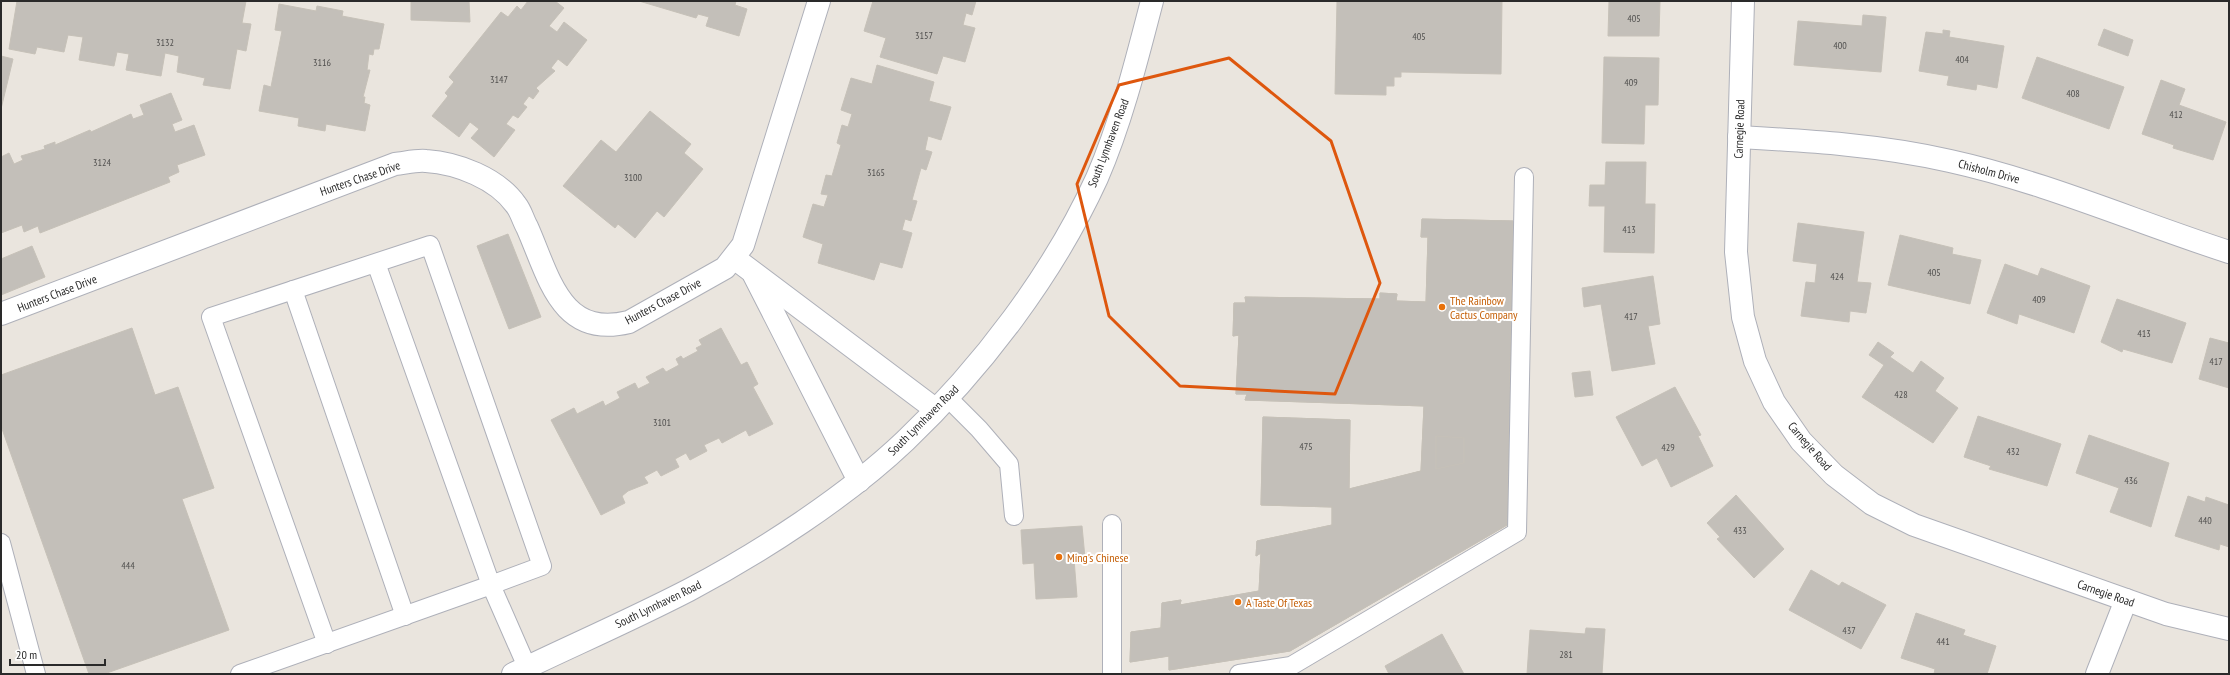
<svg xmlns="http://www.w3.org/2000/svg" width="2230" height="675" font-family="'PT Sans Narrow',sans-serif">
<rect width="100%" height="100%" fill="#eae5de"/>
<g fill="#c3bfb9" stroke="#c6c1b8" fill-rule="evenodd">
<path d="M17,1H246L242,23L251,24L246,51L237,49L230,89L203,85L205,78L177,72L179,56L165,53L161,76L126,70L129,54L117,52L114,66L79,60L83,37L68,35L64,52L37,47L35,54L9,49Z"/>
<path d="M411,1H469L470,22L411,20Z"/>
<path d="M528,1H555L564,8L549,26L557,32L564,22L587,40L567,66L558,59L551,68L555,71L536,88L539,91L533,99L529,96L523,104L527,107L518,118L513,115L506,124L515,130L494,157L471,138L479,129L470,122L459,137L432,116L448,96L445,93L454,82L449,77L501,12L508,17L517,6L521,10Z"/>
<path d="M639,1H736L735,5L747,9L739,36L706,26L709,17L698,14L696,18Z"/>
<path d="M873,1H976L972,15L966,13L963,25L975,28L965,62L943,56L937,74L880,57L886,38L864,31Z"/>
<path d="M1337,1H1502L1501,74L1401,72V77H1394V86H1386V95L1335,94Z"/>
<path d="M1609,1H1660L1659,36H1608Z"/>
<path d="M279,4L316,11L317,6L343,11L342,16L384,24L379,49H374L373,55L369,54L367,70H370L363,97H365L364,103L370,105L365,131L326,124L325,131L298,126L299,118L259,111L264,85L271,87L282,31L275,30Z"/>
<path d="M1863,15L1886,17L1881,72L1794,65L1798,21L1862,26Z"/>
<path d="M2104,29L2133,40L2128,56L2098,45Z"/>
<path d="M1943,30L1950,31L1949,37L2004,46L1997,88L1977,84L1976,90L1947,85L1949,76L1919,71L1926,32L1943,34Z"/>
<path d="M1,56L13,59L1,109Z"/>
<path d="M1604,57L1659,58L1658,105H1645L1644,144L1602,143Z"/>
<path d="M2037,57L2124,87L2109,129L2022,98Z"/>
<path d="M877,65L934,82L929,101L951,107L941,140L928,136L925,150L932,152L926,170L921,168L912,200L917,201L911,221L905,219L902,230L912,233L902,268L880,262L874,280L818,263L823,244L803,237L813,204L824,207L828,195L821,194L826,175L832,176L841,145L837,143L842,125L848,127L852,114L841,110L851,78L872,84Z"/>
<path d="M2161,80L2185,89L2179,105L2226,122L2213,160L2173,148L2174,145L2142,134Z"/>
<path d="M171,93L182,120L172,124L175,132L194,125L205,155L177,165L179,172L168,177L170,182L40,233L38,226L24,232L22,225L1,233V157L9,153L14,164L23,160L21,156L45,149L44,146L55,142V145L90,130L91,132L131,114L133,119L144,115L140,105Z"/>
<path d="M650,111L691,144L684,153L703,169L664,217L657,211L635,238L618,224L615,228L563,186L601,140L616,152Z"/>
<path d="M1606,162H1646L1645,204H1655L1654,253L1604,252L1605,206H1589L1590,185H1605Z"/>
<path d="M1422,219L1513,221L1507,525L1290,651L1169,670V656L1130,662L1131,632L1161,628L1162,603L1181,600L1180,605L1259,591L1261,553L1256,556L1257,541L1332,525V507L1261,505L1263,417L1350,420L1349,489L1421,471L1424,406L1245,400L1247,394H1236L1239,335L1233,336L1234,303H1246L1245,297L1380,299V293L1397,294L1396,301L1426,302L1428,237H1421ZM1396,311H1426L1425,396L1395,395Z"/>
<path d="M1422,219L1513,221L1507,525L1290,651L1169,670V656L1130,662L1131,632L1161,628L1162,603L1181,600L1180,605L1259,591L1261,553L1256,556L1257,541L1332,525V507L1261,505L1263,417L1350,420L1349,489L1421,471L1424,406L1245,400L1247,394H1236L1239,335L1233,336L1234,303H1246L1245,297L1380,299V293L1397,294L1396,301L1426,302L1428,237H1421ZM1436,436L1464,438V463L1436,469Z"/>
<path d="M1798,223L1864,232L1857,282L1871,283L1866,313L1850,311L1849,322L1801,316L1806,282L1815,283L1817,264L1793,261Z"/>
<path d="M508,234L541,317L509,329L477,246Z"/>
<path d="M1900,235L1953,248L1952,254L1981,260L1970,304L1888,285Z"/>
<path d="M32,246L45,277L1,295V259Z"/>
<path d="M2005,264L2038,276L2041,268L2090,286L2074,333L2019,314L2017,324L1987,313Z"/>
<path d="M1653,276L1660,324L1648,326L1655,364L1612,371L1601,304L1584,307L1582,288Z"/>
<path d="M2117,299L2186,323L2172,363L2123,349L2122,352L2101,342Z"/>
<path d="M132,328L155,395L178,387L214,488L182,499L229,630L104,674H89L1,426V375Z"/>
<path d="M721,328L741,365L747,362L758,384L753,387L773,424L749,436L746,430L722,443L719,438L704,445L707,451L690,460L686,453L675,459L679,467L661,476L657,470L644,477L648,483L628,491L622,496L625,503L601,515L551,420L574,408L577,414L603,401L605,406L620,398L617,392L635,383L638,389L650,383L646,377L663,368L666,372L679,365L676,359L681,356L683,359L698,351L696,348L702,345L699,340Z"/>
<path d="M2210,338L2229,343V388L2199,379Z"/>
<path d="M1878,342L1894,353L1890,357L1913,373L1921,361L1944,378L1935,391L1958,408L1933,443L1862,397L1884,365L1869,355Z"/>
<path d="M1590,371L1593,395L1575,397L1572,373Z"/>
<path d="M1675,387L1701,435L1698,436L1713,466L1671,487L1657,458L1642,466L1616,417Z"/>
<path d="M1978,416L2061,444L2047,486L1989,469L1991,466L1964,457Z"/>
<path d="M2089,435L2169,463L2151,527L2110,512L2119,488L2076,473Z"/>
<path d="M1736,495L1784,549L1754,578L1717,539L1720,537L1707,523Z"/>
<path d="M2188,496L2205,502L2206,497L2229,505V547L2220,544L2219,550L2175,536Z"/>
<path d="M1082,526L1085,558L1074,559L1077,597L1036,599L1034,563L1023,564L1021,530Z"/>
<path d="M1811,570L1839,586L1842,582L1886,605L1861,649L1789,610Z"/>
<path d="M1916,613L1965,630L1963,635L1996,646L1987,674H1934L1935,669L1901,658Z"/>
<path d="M1586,628L1605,629L1602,674H1527L1530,630L1585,634Z"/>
<path d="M1442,634L1464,674H1389L1385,666Z"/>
</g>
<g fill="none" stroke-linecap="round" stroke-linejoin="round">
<g stroke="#aeb0b9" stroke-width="20">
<g id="lane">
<path d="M293,290L405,616"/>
<path d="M947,397L979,429L1009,464L1014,516"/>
<path d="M1,543L36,674"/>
<path d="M327,644L211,317L430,245L542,566L491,585L376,263"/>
<path d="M240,674L491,585L527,667"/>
<path d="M1112,674V524"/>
<path d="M1239,674L1291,666L1517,532L1524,177"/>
</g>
</g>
<g stroke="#aeb0b9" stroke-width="24">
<g id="street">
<path d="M1743,1L1736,252L1743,317L1755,361L1774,402L1801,441L1834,475L1872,504L1914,525L2166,614L2229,629"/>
<path d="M1739,137C1810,141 1880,145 1950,161C2045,182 2136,222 2229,252"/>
<path d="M734,258L935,409"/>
<path d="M754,275L859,481"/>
<path d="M1,314L395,164C405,163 416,160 426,161C457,163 497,178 516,205C521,211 523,220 527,227C549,276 560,339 629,322L725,268L743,245L819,1"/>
<path d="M2097,674L2126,600"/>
</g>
</g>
<g stroke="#aeb0b9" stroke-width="24">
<path id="secondary" d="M513,674C571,646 631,620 689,590C761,552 846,497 905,441C982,368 1053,274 1097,178C1121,123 1137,59 1152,1"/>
</g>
<use href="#lane" stroke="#fff" stroke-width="18"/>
<use href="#street" stroke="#fff" stroke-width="22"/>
<use href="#secondary" stroke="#fff" stroke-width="22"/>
</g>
<path fill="none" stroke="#de570e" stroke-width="3" stroke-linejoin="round" d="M1229,58L1331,141L1380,283L1335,394L1180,386L1109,316L1077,184L1119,85Z"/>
<g fill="#e8710a" stroke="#fff" stroke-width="1.5">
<circle cx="1442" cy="307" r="4"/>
<circle cx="1059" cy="557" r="4"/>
<circle cx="1238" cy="602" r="4"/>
</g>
<g text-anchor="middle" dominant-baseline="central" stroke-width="4" stroke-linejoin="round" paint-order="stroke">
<g font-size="10" fill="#504f4e">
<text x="1634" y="18">405</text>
<text x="924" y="35">3157</text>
<text x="1419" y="36">405</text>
<text x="165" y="42">3132</text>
<text x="1840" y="45">400</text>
<text x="1962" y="59">404</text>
<text x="322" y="62">3116</text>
<text x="499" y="79">3147</text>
<text x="1631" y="82">409</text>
<text x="2073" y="93">408</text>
<text x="2176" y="114">412</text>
<text x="102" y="162">3124</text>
<text x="876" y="172">3165</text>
<text x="633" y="177">3100</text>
<text x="1629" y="229">413</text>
<text x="1934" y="272">405</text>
<text x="1837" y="276">424</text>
<text x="2039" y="299">409</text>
<text x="1631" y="316">417</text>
<text x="2144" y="333">413</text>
<text x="2216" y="361">417</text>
<text x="1901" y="394">428</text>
<text x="662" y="422">3101</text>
<text x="1306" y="446">475</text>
<text x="1668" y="447">429</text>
<text x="2013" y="451">432</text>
<text x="2131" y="480">436</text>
<text x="2205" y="520">440</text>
<text x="1740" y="530">433</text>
<text x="128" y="565">444</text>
<text x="1849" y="630">437</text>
<text x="1943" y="641">441</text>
<text x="1566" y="654">281</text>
</g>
<g font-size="12" fill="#2a2a2a" stroke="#fff">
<text transform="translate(1739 129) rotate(-88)">Carnegie Road</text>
<text transform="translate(1108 143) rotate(-69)">South Lynnhaven Road</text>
<text transform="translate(1989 171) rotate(15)">Chisholm Drive</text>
<text transform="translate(360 178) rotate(-19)">Hunters Chase Drive</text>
<text transform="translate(57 293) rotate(-21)">Hunters Chase Drive</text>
<text transform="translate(663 301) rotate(-28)">Hunters Chase Drive</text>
<text transform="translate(923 420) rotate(-45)">South Lynnhaven Road</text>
<text transform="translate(1810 446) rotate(49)">Carnegie Road</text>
<text transform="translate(2106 593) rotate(19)">Carnegie Road</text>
<text transform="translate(658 604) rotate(-26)">South Lynnhaven Road</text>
</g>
<g font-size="12" fill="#c56008" stroke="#fff" text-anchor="start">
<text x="1450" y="300">The Rainbow<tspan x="1450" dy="14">Cactus Company</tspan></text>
<text x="1067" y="557">Ming's Chinese</text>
<text x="1246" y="602">A Taste Of Texas</text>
</g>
</g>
<rect width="2230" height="675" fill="none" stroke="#2a2a2a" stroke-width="4"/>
<path d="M10 659v6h95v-6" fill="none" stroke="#2a2a2a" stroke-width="2"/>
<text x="16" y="659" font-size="12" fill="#2a2a2a" stroke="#ffffff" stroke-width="3" paint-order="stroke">20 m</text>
</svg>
